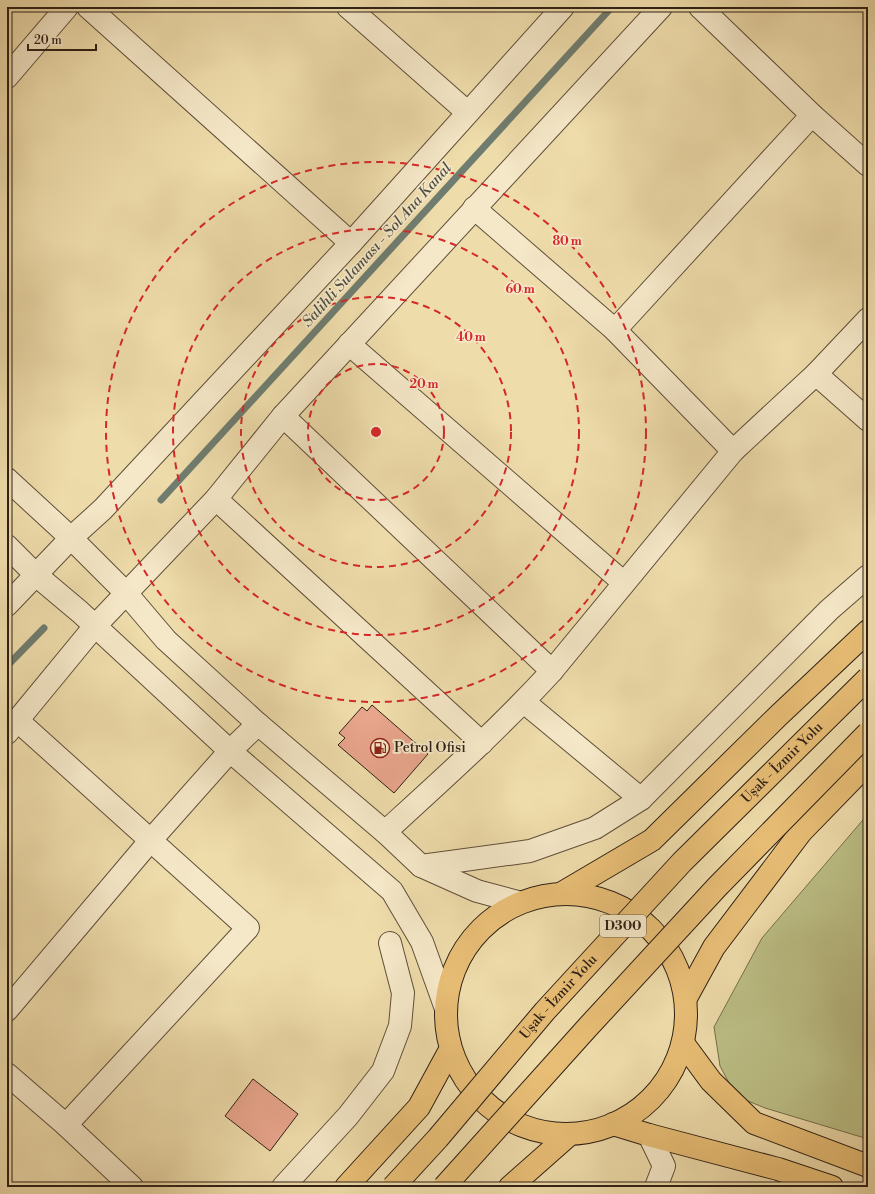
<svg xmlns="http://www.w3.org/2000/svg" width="875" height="1194" font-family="'Libre Bodoni',serif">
<rect width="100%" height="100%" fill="#efdcab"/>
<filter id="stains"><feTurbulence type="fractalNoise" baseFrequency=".005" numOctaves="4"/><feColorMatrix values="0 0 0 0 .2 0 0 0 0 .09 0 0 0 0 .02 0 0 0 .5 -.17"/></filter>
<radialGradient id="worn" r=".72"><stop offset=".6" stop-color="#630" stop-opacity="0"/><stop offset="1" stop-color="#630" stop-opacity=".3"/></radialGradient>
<path fill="#bcbf86" stroke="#75704e" d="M868,814V1139L765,1108L736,1096L720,1066L714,1027L762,938Z"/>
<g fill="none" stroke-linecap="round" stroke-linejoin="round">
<g stroke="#6f7d70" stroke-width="7">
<path d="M161,500L612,7"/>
<path d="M7,666L44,628"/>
</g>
</g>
<g fill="#e8a58c" stroke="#2e2015">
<path d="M372,705L428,754L394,793L338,745L345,738L339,733L362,707L367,711Z"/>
<path d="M253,1079L298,1114L270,1151L225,1116Z"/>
</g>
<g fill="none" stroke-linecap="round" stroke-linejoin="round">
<g stroke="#5e4f3a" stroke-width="24">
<g id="minor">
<path d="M88,7L351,243"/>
<path d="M348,7L467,112"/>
<path d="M700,7L812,115L868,165"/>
<path d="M7,77L67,7"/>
<path d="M474,208L615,330L733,451"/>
<path d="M615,330L812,115"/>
<path d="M349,344L624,583"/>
<path d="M816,374L868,420"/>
<path d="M283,416L552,671"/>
<path d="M7,479L71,538L126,593L166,640L258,724L385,832L421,866L477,891L518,902"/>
<path d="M216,499L482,743"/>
<path d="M7,546L36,575L80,612L230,751L392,891L422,942L445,1006"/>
<path d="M7,605L71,538L103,509L351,243L563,7"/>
<path d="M524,702L641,799L829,610L868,576"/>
<path d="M18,721L248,928L66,1125"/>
<path d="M7,733L95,626L216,499L283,416L661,7"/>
<path d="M385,832C442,780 500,728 552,671L733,451L816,374L868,319"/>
<path d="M421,866L530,851L595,828L641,799"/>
<path d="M7,1010L150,841L230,751L258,724"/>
<path d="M7,1074L66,1125L132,1187"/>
<path d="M649,1135L664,1166L656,1187"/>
<path d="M283,1187L348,1116L383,1071L400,1026L403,993L390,943"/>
</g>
</g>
<g stroke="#2e2015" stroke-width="24">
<g id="major">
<circle cx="566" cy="1014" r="120"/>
<path d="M683,1043L711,1081L754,1123L868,1166"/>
<path d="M613,1124L649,1135L778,1169L832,1187"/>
</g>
</g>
<g stroke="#2e2015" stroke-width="24">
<g id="highway">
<path d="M562,893L652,840L778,716L868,631"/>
<path d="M686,998L714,947L801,832L868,763"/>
<path d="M346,1187L419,1107L450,1050"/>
<path d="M510,1187L570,1134"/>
</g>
</g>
<use href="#minor" stroke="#f5e8c8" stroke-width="22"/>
<use href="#major" stroke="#e8be76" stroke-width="22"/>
<use href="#highway" stroke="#e8be76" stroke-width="22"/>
<g stroke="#2e2015" stroke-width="24" stroke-linecap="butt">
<g id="highway-bridge">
<path id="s1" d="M393,1187L438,1138L545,1011L682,862L868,678"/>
<path d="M444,1187L587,1028L717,887L868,733"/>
</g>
</g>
<use href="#highway-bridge" stroke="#e8be76" stroke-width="22"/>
</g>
<g fill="none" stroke="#d62828" stroke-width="2" stroke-dasharray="7 5">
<circle cx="376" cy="432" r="68"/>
<circle cx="376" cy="432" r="135"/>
<circle cx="376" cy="432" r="203"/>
<circle cx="376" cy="432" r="270"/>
</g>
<defs>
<g id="fuel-ring" transform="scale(1)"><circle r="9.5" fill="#f5e8c8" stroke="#8f2418" stroke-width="1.5"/><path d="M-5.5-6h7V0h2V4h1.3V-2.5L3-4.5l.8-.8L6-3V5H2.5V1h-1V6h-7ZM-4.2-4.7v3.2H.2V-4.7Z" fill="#8f2418"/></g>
</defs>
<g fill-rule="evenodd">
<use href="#fuel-ring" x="380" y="748"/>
</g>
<g text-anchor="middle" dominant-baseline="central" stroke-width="3.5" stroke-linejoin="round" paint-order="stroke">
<rect fill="#f5e8c8" stroke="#6a5c4b" stroke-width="1" x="600" y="915" width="46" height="22" rx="3"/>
<g font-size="13" font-weight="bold" fill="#2e2015">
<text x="623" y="926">D300</text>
</g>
<g font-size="14" fill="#2e2015" stroke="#f5e8c8" text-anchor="start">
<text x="394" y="748">Petrol Ofisi</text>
</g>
<g font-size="14" fill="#2e2015" stroke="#f5e8c8">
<text stroke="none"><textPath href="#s1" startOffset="576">Uşak - İzmir Yolu</textPath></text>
<text stroke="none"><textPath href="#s1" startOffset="252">Uşak - İzmir Yolu</textPath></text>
</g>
<g font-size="15" font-style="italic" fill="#4e4e43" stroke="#f5e8c8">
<text transform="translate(377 245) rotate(-48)">Salihli Sulaması - Sol Ana Kanal</text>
</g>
</g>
<circle cx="376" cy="432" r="6" fill="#d62828" stroke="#f5e8c8" stroke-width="2"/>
<g font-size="12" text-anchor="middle" font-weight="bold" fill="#d62828" stroke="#f5e8c8" stroke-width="3.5" stroke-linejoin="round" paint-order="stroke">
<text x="567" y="245">80 m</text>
<text x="520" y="293">60 m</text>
<text x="471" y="341">40 m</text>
<text x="424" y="388">20 m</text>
</g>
<rect width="875" height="1194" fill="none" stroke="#efdcab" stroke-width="24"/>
<rect x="8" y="8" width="859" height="1178" fill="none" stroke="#2e2015" stroke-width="2"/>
<rect x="12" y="12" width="851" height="1170" fill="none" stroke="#2e2015"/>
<path d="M28 44v6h68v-6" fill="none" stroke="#2e2015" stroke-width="2"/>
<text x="34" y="44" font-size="12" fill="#2e2015" stroke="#f5e8c8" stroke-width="3" paint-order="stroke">20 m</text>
<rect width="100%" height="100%" filter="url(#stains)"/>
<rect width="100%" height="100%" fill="url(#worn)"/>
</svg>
